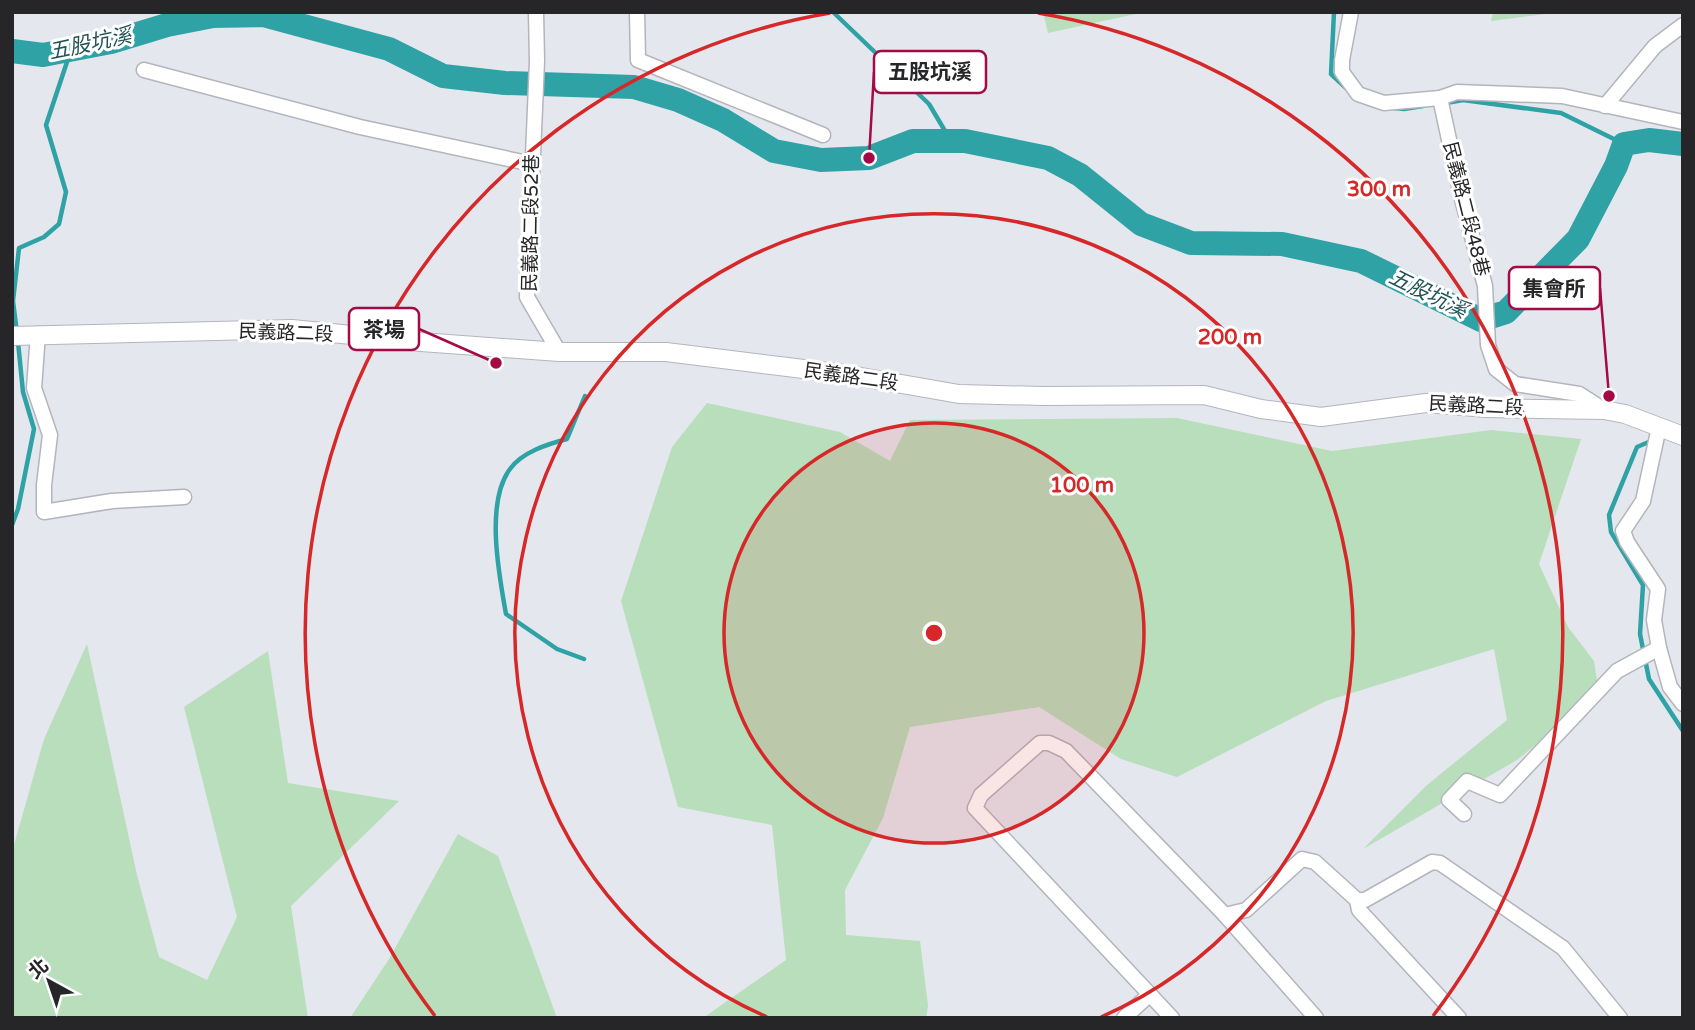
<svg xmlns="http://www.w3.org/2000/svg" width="1695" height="1030" font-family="'Varela Round','Noto Sans TC',sans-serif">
<rect width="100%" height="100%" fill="#e5e7ee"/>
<g fill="#b8debb">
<path d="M1043,12H1145L1048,33Z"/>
<path d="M1493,12H1562L1491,21Z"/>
<path d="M707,403L840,432L890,461L910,420L1177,418L1332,451L1491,430L1581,439L1539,564L1568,627L1594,661L1599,694L1517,760L1363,849L1427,785L1507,720L1494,649L1326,701L1177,777L1121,759L1039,707L910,727L883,818L845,890L846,935L920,941L928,1006L926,1018H703L786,960L772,825L678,807L621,601L672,447Z"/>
<path d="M87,644L137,875L159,957L207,980L237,917L184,707L268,651L288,783L399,801L291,906L308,1018H12V852L44,739Z"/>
<path d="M458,834L498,856L557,1018H350L389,959Z"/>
</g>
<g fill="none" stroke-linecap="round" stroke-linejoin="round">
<g stroke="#2fa2a6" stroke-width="4.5">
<path d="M251,12L252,16"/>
<path d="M833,12L929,104L951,141"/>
<path d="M1334,12L1331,74L1346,88"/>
<path d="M1446,103L1463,100L1561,113L1624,144"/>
<path d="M1394,108L1404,109L1423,106"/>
<path d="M17,333L13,301L19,248L44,237L59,224L66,192L46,125L71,50"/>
<path d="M1651,441L1637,447L1609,515L1611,532L1643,585L1640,634L1649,679L1683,731"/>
<path d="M12,525L18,509L34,429L23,392L18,342"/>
<path d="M584,659L557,649L506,614C499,575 485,502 510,469C522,452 548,444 567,439L585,396"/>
</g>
<path stroke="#2fa2a6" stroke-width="24" d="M12,51L43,55L111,42L167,25L213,16L263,15L389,49L443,76L505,83L634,87L678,100L723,120L774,151L821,160L869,158L913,141H965L1048,158L1080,175L1141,224L1191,243L1282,244L1361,261L1481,320L1506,312L1578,239L1616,166L1624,144L1649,140L1683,144"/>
<g stroke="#b4b5bc" stroke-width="17">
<g id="minor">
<path d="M536,12L537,61L527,297L559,352"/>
<path d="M637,12L638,60L823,135"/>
<path d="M1351,12L1342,60V72L1358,94L1384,103L1440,98L1457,92L1562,96L1683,122"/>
<path d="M144,70L360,127L532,164"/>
<path d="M1440,98L1461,195L1485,286L1488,345L1496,369L1515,384L1579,394L1604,410"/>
<path d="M1605,106L1655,46L1683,25"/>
<path d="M38,334L34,388L50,435L44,485V512L112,501L184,497"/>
<path d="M1659,427L1643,501L1623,531L1627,542L1658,589L1654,620L1659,648L1670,687L1683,704"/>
<path d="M1464,814L1449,800L1467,781L1500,795L1617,671L1659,648"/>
<path d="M1357,900L1359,910L1459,1018"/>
<path d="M1225,915L1316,1018"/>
<path d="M1124,1018L1150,994"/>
<path d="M1172,1018L975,808L981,795L1040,743H1049L1066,751L1225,915L1246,910L1302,859L1315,862L1357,900H1365L1432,862L1440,863L1563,948L1620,1018"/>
</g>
</g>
<g stroke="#b4b5bc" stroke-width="20">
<path id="major" d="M12,336L292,329L421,342L559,352H666L844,374L959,394L1043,396L1204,395L1261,409L1321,417L1426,403L1486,408L1604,410L1625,414L1683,436"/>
</g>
<use href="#minor" stroke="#fff" stroke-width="14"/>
<use href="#major" stroke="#fff" stroke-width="18"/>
</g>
<circle cx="934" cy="633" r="210" fill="#d62828" fill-opacity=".12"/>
<g fill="none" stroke="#d62828" stroke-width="3.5">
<circle cx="934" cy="633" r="210"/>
<path d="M767 1017A419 419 0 1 1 1101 1017"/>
<path d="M435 1016A629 629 0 0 1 830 13M1038 13A629 629 0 0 1 1433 1016"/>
</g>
<g text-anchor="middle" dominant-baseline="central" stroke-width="6" stroke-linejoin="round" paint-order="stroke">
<g font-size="19" fill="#262629" stroke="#fff">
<text transform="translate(1466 209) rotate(76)">民義路二段48巷</text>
<text transform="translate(531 223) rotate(-89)">民義路二段52巷</text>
<text transform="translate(286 333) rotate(2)">民義路二段</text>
<text transform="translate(851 377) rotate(8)">民義路二段</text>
<text transform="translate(1476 406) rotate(3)">民義路二段</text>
</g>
<g font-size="21" font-style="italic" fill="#235355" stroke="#fff">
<text transform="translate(90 44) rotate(-12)">五股坑溪</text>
<text transform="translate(1428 294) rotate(26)">五股坑溪</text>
</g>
</g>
<circle cx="934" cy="633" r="10" fill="#d62828" stroke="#fff" stroke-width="3.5"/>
<g font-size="21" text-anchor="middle" font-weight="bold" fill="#d62828" stroke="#fff" stroke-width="6" stroke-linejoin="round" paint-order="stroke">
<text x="1379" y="196">300 m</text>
<text x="1230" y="344">200 m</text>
<text x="1082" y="492">100 m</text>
</g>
<path fill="none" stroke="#a40b45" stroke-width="2.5" d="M869 158L874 72M1609 396L1600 288M496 363L419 329"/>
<g fill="#a40b45" stroke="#fff" stroke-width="2.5">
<circle cx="869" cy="158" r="7"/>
<circle cx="1609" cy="396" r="7"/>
<circle cx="496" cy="363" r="7"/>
</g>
<g fill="#fff" stroke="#a40b45" stroke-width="2.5">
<rect x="874" y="51" width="112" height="42" rx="7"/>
<rect x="1509" y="267" width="91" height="42" rx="7"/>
<rect x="349" y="308" width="70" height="42" rx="7"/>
</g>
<g font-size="21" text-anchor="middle" font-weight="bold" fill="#262629">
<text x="930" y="79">五股坑溪</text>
<text x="1554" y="296">集會所</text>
<text x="384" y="337">茶場</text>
</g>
<rect width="1695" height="1030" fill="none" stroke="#262629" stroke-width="28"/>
<g transform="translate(49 981) rotate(320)" stroke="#ffffff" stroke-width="5" paint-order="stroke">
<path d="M0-5L12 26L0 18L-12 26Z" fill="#262629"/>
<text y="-10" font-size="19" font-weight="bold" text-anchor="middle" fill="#262629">北</text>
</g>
</svg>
